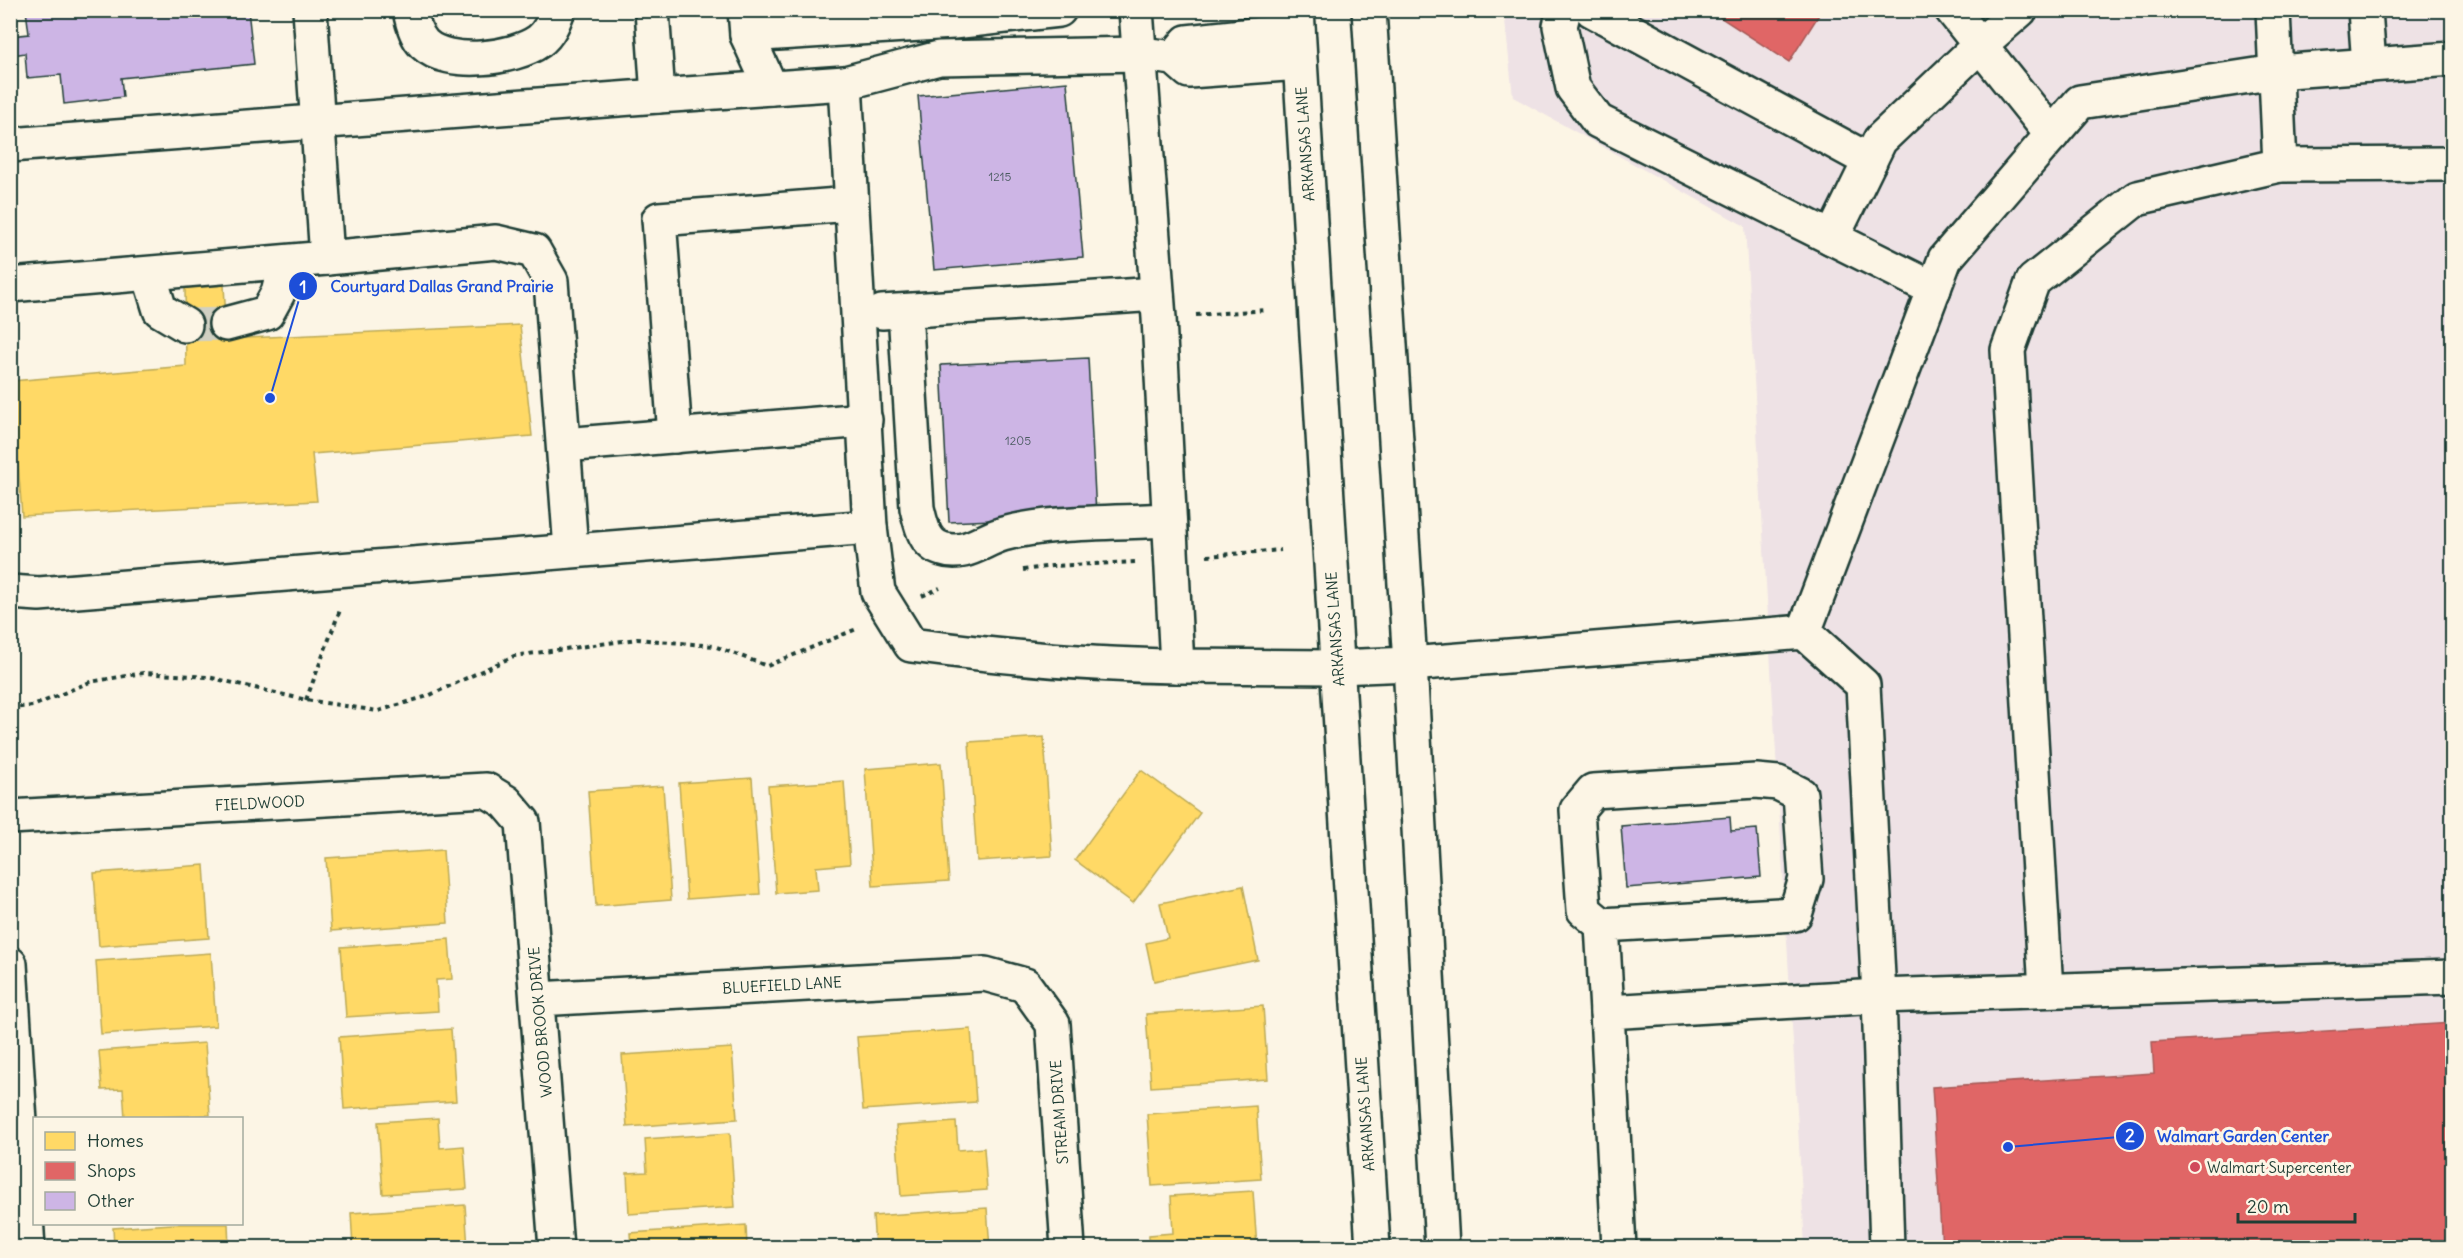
<svg xmlns="http://www.w3.org/2000/svg" width="2463" height="1258" font-family="Delius,sans-serif">
<rect width="100%" height="100%" fill="#fcf5e5"/>
<filter id="ink" filterUnits="userSpaceOnUse"><feTurbulence type="fractalNoise" baseFrequency=".0167" numOctaves="2"/><feDisplacementMap in="SourceGraphic" scale="12" xChannelSelector="R" yChannelSelector="G"/><feConvolveMatrix kernelMatrix="1 2 1 2 8 2 1 2 1" color-interpolation-filters="sRGB"/></filter>
<g filter="url(#ink)">
<path fill="#eee2e5" d="M1504,11H2452V1247H1805L1745,226L1513,97Z"/>
<g fill="#ffd966" stroke="#bcaa57" stroke-width="1.5">
<path d="M224,285L227,339L520,325L532,436L312,454L317,501L22,516L12,381L186,366L185,288Z"/>
<path d="M1044,737L1052,856L977,861L969,742Z"/>
<path d="M941,763L949,881L873,886L865,769Z"/>
<path d="M1141,770L1200,813L1133,903L1075,860Z"/>
<path d="M752,778L760,894L687,899L679,783Z"/>
<path d="M844,781L850,864L816,867L818,890L776,893L768,786Z"/>
<path d="M663,786L671,900L596,906L588,791Z"/>
<path d="M443,850L448,923L331,931L326,858Z"/>
<path d="M204,865L209,938L99,946L94,873Z"/>
<path d="M1243,886L1258,960L1154,981L1146,943L1168,938L1160,903Z"/>
<path d="M449,939L452,979L436,980L438,1011L346,1017L341,947Z"/>
<path d="M211,953L216,1026L101,1034L96,961Z"/>
<path d="M1263,1006L1268,1079L1151,1087L1146,1014Z"/>
<path d="M451,1029L456,1101L344,1109L339,1037Z"/>
<path d="M971,1029L976,1102L863,1110L857,1037Z"/>
<path d="M205,1043L210,1115L125,1118L123,1089L102,1090L99,1051Z"/>
<path d="M732,1048L737,1119L627,1127L622,1055Z"/>
<path d="M1256,1106L1261,1179L1152,1186L1147,1114Z"/>
<path d="M438,1118L440,1148L464,1146L467,1189L383,1194L378,1122Z"/>
<path d="M956,1122L958,1150L984,1148L987,1190L901,1196L896,1126Z"/>
<path d="M730,1133L735,1207L629,1214L627,1173L647,1172L645,1139Z"/>
<path d="M1253,1191L1257,1248H1149V1235L1173,1233L1171,1196Z"/>
<path d="M465,1205L468,1248H353L351,1213Z"/>
<path d="M987,1208L990,1248H875L873,1216Z"/>
<path d="M172,1224H228L229,1248H114L113,1228Z"/>
<path d="M746,1225L747,1248H631L630,1233Z"/>
</g>
<g fill="#e06666" stroke="#a65a57" stroke-width="1.5">
<path d="M1709,10H1822L1789,62Z"/>
<path d="M2452,1023V1248H1942L1932,1087L2154,1073L2152,1042Z"/>
</g>
<g fill="#cdb5e5" stroke="#1f3d34" stroke-width="1.5">
<path d="M26,10H248L254,64L121,78L123,97L64,104L61,75L27,78L25,53L13,55L14,70H10V36L29,34Z"/>
<path d="M1067,82L1083,257L934,270L918,96Z"/>
<path d="M1088,358L1096,515L949,522L941,365Z"/>
<path d="M1730,817L1731,831L1757,829L1761,877L1626,888L1621,826Z"/>
</g>
<g fill="none" stroke-linecap="round" stroke-linejoin="round">
<path stroke="#d0d0c2" stroke-width="33" stroke-dasharray="33 16" stroke-linecap="butt" d="M185,325L226,324"/>
<g stroke="#1f3d34" stroke-width="38">
<g id="minor">
<path d="M310,10L327,258L496,242L534,251L551,281L571,550"/>
<path d="M410,10C412,21 416,36 424,44C448,67 514,59 539,41C549,34 554,21 558,10"/>
<path d="M652,10L658,96L845,83L939,58L1140,54L1174,58L1189,71L1300,63"/>
<path d="M745,10L747,35L771,88"/>
<path d="M1136,10L1159,318L1177,666L1337,667L1410,664L1804,632L1863,685L1879,996L2452,977"/>
<path d="M1564,10L1560,26L1573,88L1598,121L1934,289"/>
<path d="M1592,10L1870,161"/>
<path d="M1952,10L2052,135"/>
<path d="M2365,10L2369,65"/>
<path d="M747,35L953,22L1059,10"/>
<path d="M1174,58L1187,42L1298,30"/>
<path d="M845,83L870,527L878,592L911,645C1002,657 1085,665 1177,666"/>
<path d="M10,145L658,96"/>
<path d="M2280,165L2452,164"/>
<path d="M1832,238L1880,140L1980,45L2020,10"/>
<path d="M149,274L160,310L185,325"/>
<path d="M10,285L327,258"/>
<path d="M905,311L917,508C921,524 924,544 942,549C965,557 982,540 1003,534C1049,521 1120,523 1169,520"/>
<path d="M882,312L1157,294"/>
<path d="M226,324L267,313L278,293L286,262"/>
<path d="M675,436L659,219L851,204"/>
<path d="M564,445L865,420"/>
<path d="M10,592L39,594L870,527"/>
<path d="M1804,632L1945,259L2080,102L2276,72L2452,59"/>
<path d="M10,817L486,790L506,802L523,822L556,1248"/>
<path d="M1602,925L1584,910L1577,810L1593,791L1756,781L1778,783L1800,794L1806,879L1795,914L1602,925L1607,1012"/>
<path d="M10,964L28,1248"/>
<path d="M2046,990L2008,350L2033,281L2137,198L2280,165L2273,10"/>
<path d="M538,999L985,974L1025,985L1053,1024L1068,1248"/>
<path d="M1619,1248L1607,1012L1879,996L1887,1248"/>
</g>
</g>
<g stroke="#1f3d34" stroke-width="38">
<g id="major">
<path d="M1297,10L1373,1248"/>
<path d="M1369,10L1410,664L1442,1248"/>
</g>
</g>
<g stroke="#1f3d34" stroke-width="4" stroke-dasharray="4.5 4.5" stroke-linecap="butt">
<path d="M1196,315L1267,310"/>
<path d="M1207,556L1281,550"/>
<path d="M1023,570L1052,566L1135,562"/>
<path d="M922,596L940,588"/>
<path d="M306,700L340,610"/>
<path d="M10,708L33,706L90,682L143,673L208,677L306,700L378,711L428,696L514,656L637,639L714,646L767,666L859,628"/>
</g>
<use href="#minor" stroke="#fcf5e5" stroke-width="33"/>
<use href="#major" stroke="#fcf5e5" stroke-width="33"/>
</g>
</g>
<circle fill="#d1495b" stroke="#fcf5e5" stroke-width="2" cx="2195" cy="1167" r="6"/>
<g text-anchor="middle" dominant-baseline="central" stroke-width="6" stroke-linejoin="round" paint-order="stroke">
<g font-size="12" fill="#4a5b60">
<text x="1000" y="176">1215</text>
<text x="1018" y="440">1205</text>
</g>
<g font-size="15" fill="#1f3d34" stroke="#fcf5e5">
<text transform="translate(1305 144) rotate(-94)">ARKANSAS LANE</text>
<text transform="translate(1335 629) rotate(-94)">ARKANSAS LANE</text>
<text transform="translate(260 803) rotate(-3)">FIELDWOOD</text>
<text transform="translate(782 985) rotate(-3)">BLUEFIELD LANE</text>
<text transform="translate(540 1022) rotate(-95)">WOOD BROOK DRIVE</text>
<text transform="translate(1059 1112) rotate(-94)">STREAM DRIVE</text>
<text transform="translate(1365 1114) rotate(-94)">ARKANSAS LANE</text>
</g>
<g font-size="15" fill="#1f3d34" stroke="#fcf5e5" text-anchor="start">
<text x="2207" y="1167">Walmart Supercenter</text>
</g>
</g>
<path fill="none" stroke="#1d4ed8" stroke-width="2" d="M270 398L303 286M2008 1147L2130 1136"/>
<g fill="#1d4ed8" stroke="#fcf5e5" stroke-width="2">
<circle cx="270" cy="398" r="6"/>
<circle cx="2008" cy="1147" r="6"/>
<circle cx="303" cy="286" r="15"/>
<circle cx="2130" cy="1136" r="15"/>
</g>
<g font-size="18" text-anchor="middle" font-weight="bold" fill="#fff">
<text x="303" y="293">1</text>
<text x="2130" y="1142">2</text>
</g>
<g font-size="16" text-anchor="middle" font-weight="bold" fill="#1d4ed8" stroke="#fcf5e5" stroke-width="6" stroke-linejoin="round" paint-order="stroke">
<text x="442" y="292">Courtyard Dallas Grand Prairie</text>
<text x="2243" y="1142">Walmart Garden Center</text>
</g>
<rect width="2463" height="1258" fill="none" stroke="#fcf5e5" stroke-width="36"/>
<rect x="18" y="18" width="2427" height="1222" fill="none" stroke="#1f3d34" stroke-width="2" filter="url(#ink)"/>
<rect x="33" y="1117" width="210" height="108" fill="#fcf5e5" stroke="#a4ab9e" stroke-width="1.5"/>
<rect x="45" y="1132" width="30" height="18" fill="#ffd966" stroke="#a4ab9e" stroke-width="1.5"/>
<text x="87" y="1147" font-size="18" fill="#1f3d34">Homes</text>
<rect x="45" y="1162" width="30" height="18" fill="#e06666" stroke="#a4ab9e" stroke-width="1.5"/>
<text x="87" y="1177" font-size="18" fill="#1f3d34">Shops</text>
<rect x="45" y="1192" width="30" height="18" fill="#cdb5e5" stroke="#a4ab9e" stroke-width="1.5"/>
<text x="87" y="1207" font-size="18" fill="#1f3d34">Other</text>
<path d="M2238 1213v9h117v-9" fill="none" stroke="#1f3d34" stroke-width="3"/>
<text x="2247" y="1213" font-size="18" fill="#1f3d34" stroke="#fcf5e5" stroke-width="4.5" paint-order="stroke">20 m</text>
</svg>
